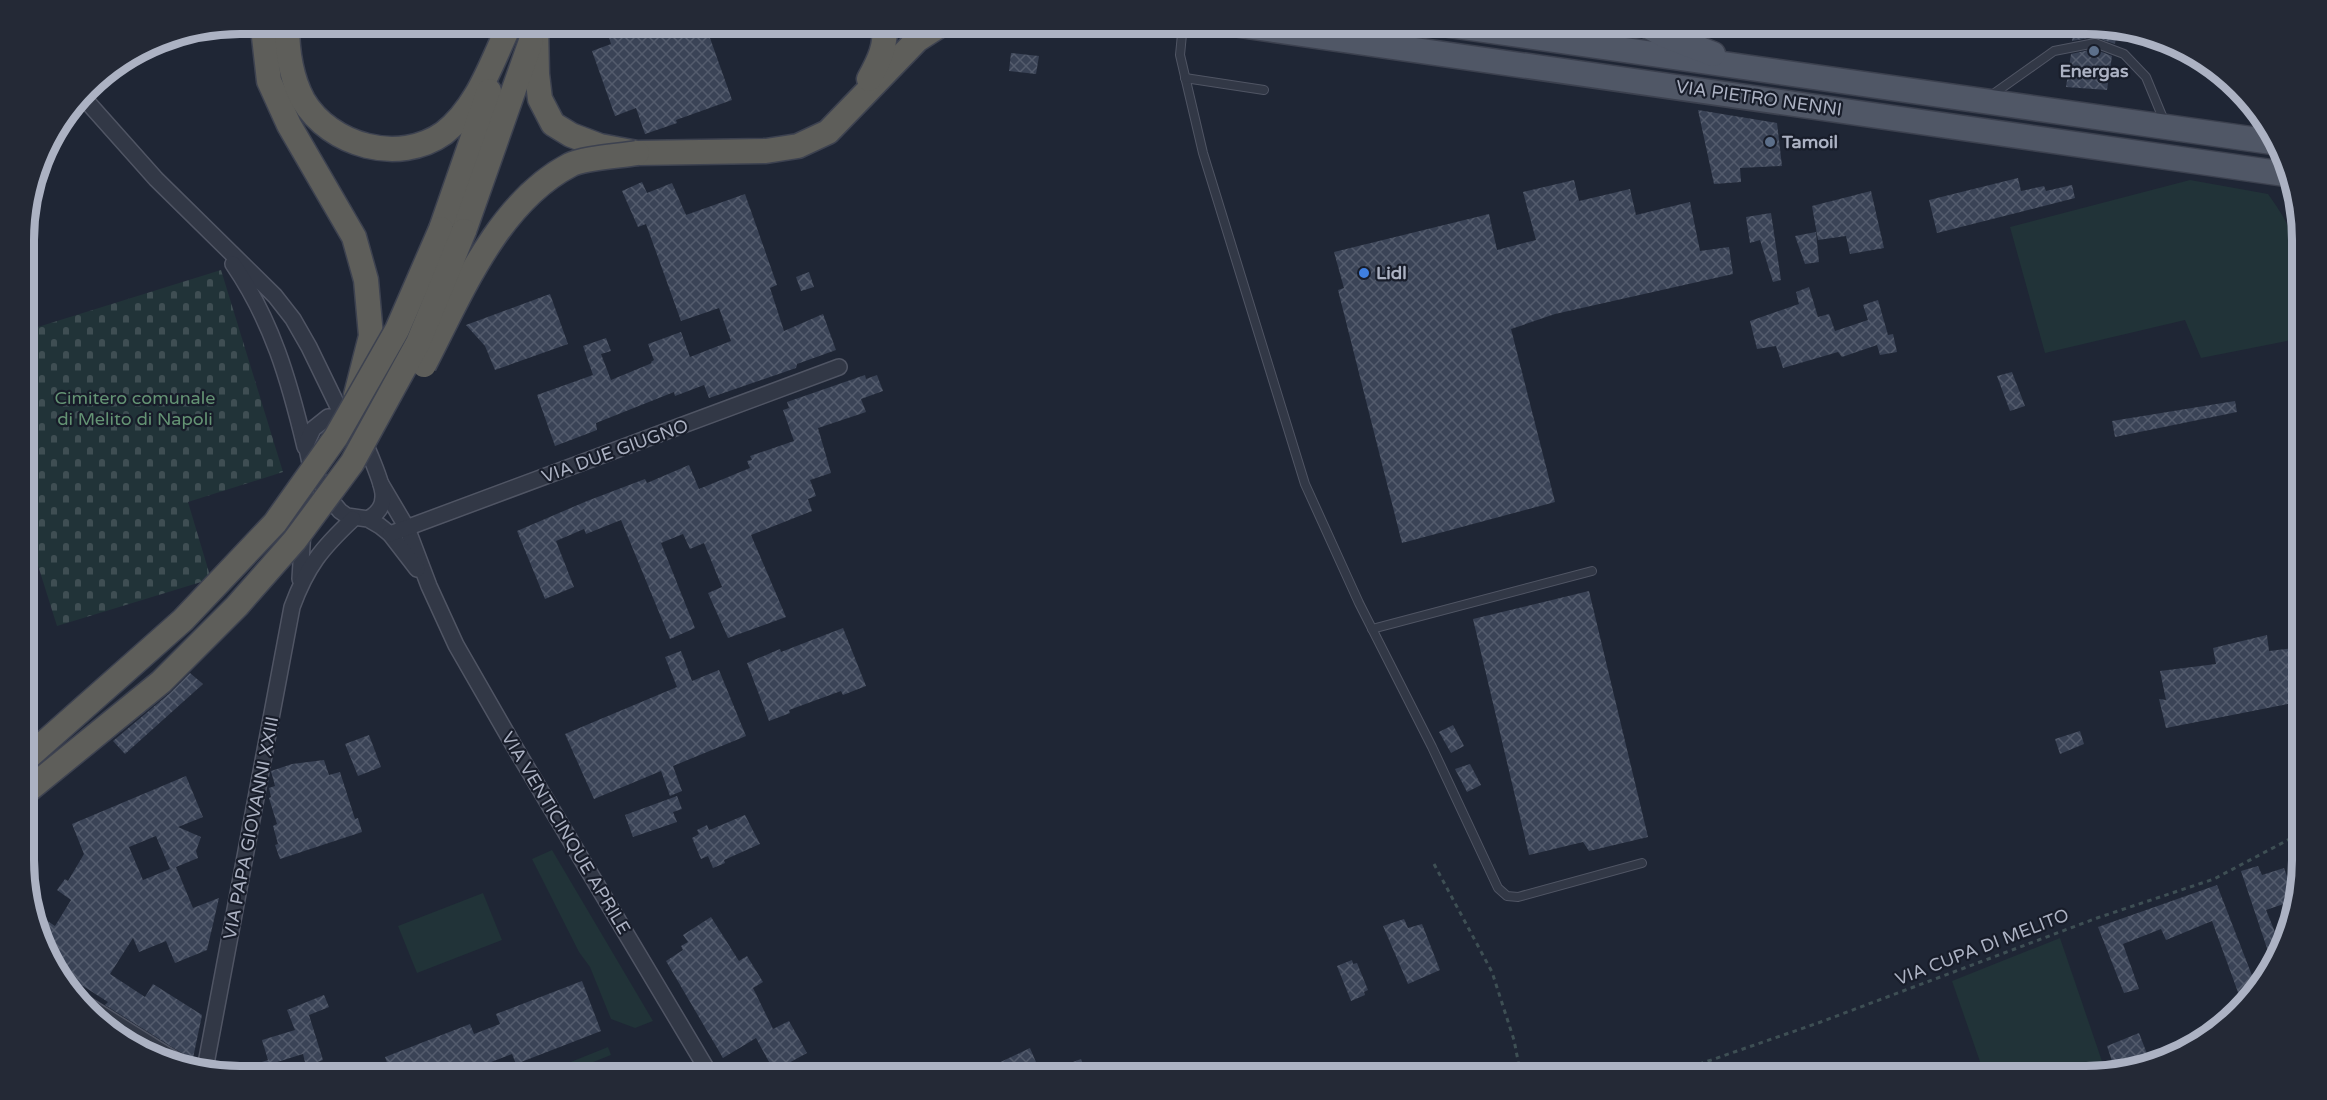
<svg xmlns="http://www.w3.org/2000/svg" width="2327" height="1100" font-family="'Varela Round',sans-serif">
<defs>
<pattern id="cemetery-stones" width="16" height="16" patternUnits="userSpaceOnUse" patternTransform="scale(1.5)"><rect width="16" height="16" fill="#213338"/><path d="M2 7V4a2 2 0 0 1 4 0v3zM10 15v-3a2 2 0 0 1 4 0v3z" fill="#3f4e53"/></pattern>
<pattern id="building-cross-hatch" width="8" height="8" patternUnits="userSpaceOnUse" patternTransform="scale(1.5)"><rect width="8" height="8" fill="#3a4356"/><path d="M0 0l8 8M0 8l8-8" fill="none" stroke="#545c6d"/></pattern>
</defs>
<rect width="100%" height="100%" fill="#1f2635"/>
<g fill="#213338">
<path d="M2190,180L2268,194C2275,204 2283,215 2288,226C2299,247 2306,295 2301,318C2300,327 2294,336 2287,341L2201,358L2185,320L2045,353L2010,227Z"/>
<path d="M552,850L653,1021L635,1028L611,1019L590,967L579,952L532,859Z"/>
<path d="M483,893L502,940L417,973L398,926Z"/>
<path d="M2060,938L2106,1073L2100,1076H1985L1952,981Z"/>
<path d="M608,1047L611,1055L558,1076H536Z"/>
</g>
<path fill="url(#cemetery-stones)" d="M221,270L283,472L188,502L211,579L57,626L25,524V331Z"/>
<g fill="url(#building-cross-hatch)" fill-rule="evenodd">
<path d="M637,24H642L647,38L686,24H705L732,100L676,120L677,123L645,134L636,108L615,116L592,51L611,44L608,34Z"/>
<path d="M2075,24H2086L2117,30L2115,44L2094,37L2072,41Z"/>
<path d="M2094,49L2112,56L2107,90L2066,87L2071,54Z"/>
<path d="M1011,53L1039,56L1036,74L1009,71Z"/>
<path d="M1698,110L1777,123L1782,166L1740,168L1741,182L1714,184Z"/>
<path d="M2018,178L2021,191L2044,186L2046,191L2072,185L2075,198L1937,233L1929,200Z"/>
<path d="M1574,180L1579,201L1630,189L1636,215L1690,202L1700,251L1729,247L1733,274L1555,314L1511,329L1555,502L1402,543L1338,290L1344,288L1334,252L1489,214L1497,250L1536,240L1523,192Z"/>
<path d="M642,182L647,193L672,183L686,215L745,194L777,285L770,288L784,331L823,314L836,350L797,364L796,368L709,398L704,385L675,396L674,392L596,423L597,430L555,446L537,395L593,375L583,346L606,338L611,351L601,354L611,380L652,363L651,362L654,360L648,344L681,332L690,357L731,341L719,308L681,321L646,224L638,227L622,191Z"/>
<path d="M1871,191L1884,248L1850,254L1846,236L1818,240L1812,206Z"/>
<path d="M1771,213L1781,280L1773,282L1760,240L1750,243L1746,217Z"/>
<path d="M1816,232L1819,262L1805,264L1795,236Z"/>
<path d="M809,272L814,287L801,291L796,277Z"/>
<path d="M1809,287L1818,317L1829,314L1835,331L1868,320L1863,305L1878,300L1888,335L1893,334L1897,352L1880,355L1877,345L1842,357L1838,352L1783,368L1776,346L1757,349L1750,321L1799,304L1796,292Z"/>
<path d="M550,294L568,344L495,370L485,346L466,325Z"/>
<path d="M2012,372L2025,406L2010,411L1997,376Z"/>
<path d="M865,375L866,379L877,375L883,391L861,399L866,412L818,428L831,473L810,480L816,496L808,499L812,511L751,535L786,617L728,638L708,593L722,587L704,543L690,549L683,534L661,543L695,628L670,639L621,520L586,534L584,529L556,541L574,587L545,599L517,531L587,501L645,479L647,483L689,465L699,489L750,468L747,461L752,460L750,456L794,441L783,410L789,408L787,402Z"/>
<path d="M2235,401L2237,412L2115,437L2112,421Z"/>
<path d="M1589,591L1648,837L1589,851L1583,842L1529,855L1473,619Z"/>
<path d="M843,628L866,686L843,695L841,691L789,710L790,713L769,721L747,663L780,649L781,652Z"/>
<path d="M2267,635L2269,651L2302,647L2303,701L2166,728L2159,699L2166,700L2160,671L2216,664L2213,648Z"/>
<path d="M681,651L692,681L719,670L746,736L673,766L682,791L670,796L661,771L594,799L565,734L677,687L665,657Z"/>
<path d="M190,673L203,684L125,754L113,741L170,693Z"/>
<path d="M1453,725L1464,746L1451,753L1439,732Z"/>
<path d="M2080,731L2084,744L2060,754L2055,739Z"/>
<path d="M369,735L381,767L358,776L345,744Z"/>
<path d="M324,760L329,775L340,772L355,819L358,818L362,832L280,859L275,845L278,844L273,826L277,824L269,798L271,797L269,788L275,786L271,771L292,764Z"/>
<path d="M1470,764L1481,785L1467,792L1455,769Z"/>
<path d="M186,776L203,817L178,827L201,837L196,851L198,858L176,867L193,908L219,898L207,950L175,963L166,941L139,952L133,938L110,974L145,997L153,984L202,1015L192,1063L188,1057L105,1005L108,1002L61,972L37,914L55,926L71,900L57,890L65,879L68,881L84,854L72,824ZM156,836L170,869L143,880L129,847Z"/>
<path d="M677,796L682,809L673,812L677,822L633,837L625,815Z"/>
<path d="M745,815L760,844L724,860L725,863L713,868L708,856L701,859L692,838L699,834L697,830L707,825L709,830L712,829Z"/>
<path d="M2258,866L2262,875L2284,868L2295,898V900L2266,910L2277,937L2280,936L2284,946L2273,966L2241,871Z"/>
<path d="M2217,885L2258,991L2243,1006L2212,921L2166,940L2161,929L2123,944L2139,989L2124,993L2098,927Z"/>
<path d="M711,917L739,961L747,956L763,982L753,988L773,1029L789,1021L807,1053L774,1071L756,1038L723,1058L666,961L683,950L681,946L688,942L683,935Z"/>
<path d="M1404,919L1408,928L1422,924L1440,970L1408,984L1383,926Z"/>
<path d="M1352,960L1353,964L1357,963L1368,990L1364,992L1365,995L1351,1001L1337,966Z"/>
<path d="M582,981L601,1031L516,1064L512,1054L486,1064L491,1076H392L385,1057L470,1024L474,1034L500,1024L496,1014Z"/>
<path d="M324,995L329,1007L309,1015L323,1060L306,1066L303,1054L274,1063L278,1076H241L228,1073L268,1060L262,1040L295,1030L287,1010Z"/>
<path d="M2139,1033L2149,1059L2115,1070L2107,1046Z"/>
<path d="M1030,1048L1041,1074L1081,1059L1088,1076H971Z"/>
</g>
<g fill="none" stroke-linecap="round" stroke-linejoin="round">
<g stroke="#505564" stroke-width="10">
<g id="service">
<path d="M1183,24L1180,55L1203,153L1305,484L1359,603L1432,747L1498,888L1507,896L1518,897L1642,863"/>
<path d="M1185,78L1264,90"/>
<path d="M1989,97L2054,51L2095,43L2124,54L2146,77L2165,123"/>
<path d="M1372,629L1592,571"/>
</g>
</g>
<g stroke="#505564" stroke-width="18">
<g id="minor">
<path d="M83,97L156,179L275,296L293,319L309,347L343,417"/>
<path d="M233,264C272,321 289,380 305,447"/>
<path d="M381,484L407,528L429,586L456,645L514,746L711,1076"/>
<path d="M368,519C377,514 383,507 383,497C384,485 364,439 357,429C354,424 348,419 343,417H328L313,429L306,444L310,463L330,499L340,511L347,516L368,519L380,526L390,534L417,569"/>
<path d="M390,534L839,367"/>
<path d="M300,579L306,480"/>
<path d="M87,1005L183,1065"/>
<path d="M205,1069L292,607C307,566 322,548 353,519"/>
</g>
</g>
<g stroke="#3c414f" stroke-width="27">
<g id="primary">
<path d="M1233,24L2285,174"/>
<path d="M1442,24L2272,142"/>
<path d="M1644,24L1664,35L1713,54"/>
</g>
</g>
<g stroke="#3d4250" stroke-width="27">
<g id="trunk">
<path d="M264,24V37L269,81L289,125L354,237L366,280L371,336L356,395"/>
<path d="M287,24C287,50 290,76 303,100C330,146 399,165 444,133C478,107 492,61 510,24"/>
<path d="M536,27L537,74L540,99L553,124L571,135L600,146L637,153L766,151L798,146L828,132L917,40L942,24"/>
<path d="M869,79C879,61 887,45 884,24"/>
<path d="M441,229L489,91"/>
<path d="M464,231L531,41"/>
</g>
</g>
<g stroke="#3e4f54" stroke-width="3" stroke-dasharray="4.5 4.5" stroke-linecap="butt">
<path d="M1434,864L1492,972L1514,1040L1521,1076"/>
<path d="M1665,1076L1818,1023L2097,918L2214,879L2303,832"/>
</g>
<use href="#service" stroke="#323846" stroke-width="8"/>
<use href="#minor" stroke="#323846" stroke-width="15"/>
<use href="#primary" stroke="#505766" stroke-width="24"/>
<use href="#trunk" stroke="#5e5e5a" stroke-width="24"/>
<g stroke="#3d4250" stroke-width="27" stroke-linecap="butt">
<g id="trunk-bridge">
<path d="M424,365C460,296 497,203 570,165C583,158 621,156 637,153"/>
<path d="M26,759L183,620L275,523L336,437L397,330L441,229"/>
<path d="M26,792L161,682L237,606L295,540L352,463L418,343L464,231"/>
</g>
</g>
<use href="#trunk-bridge" stroke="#5e5e5a" stroke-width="24"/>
</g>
<g fill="#5c6f8a" stroke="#181d2a" stroke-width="2">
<circle cx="2094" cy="51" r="6"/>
<circle cx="1770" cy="142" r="6"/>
</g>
<circle fill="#3f7fe0" stroke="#181d2a" stroke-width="2" cx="1364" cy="273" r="6"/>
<g text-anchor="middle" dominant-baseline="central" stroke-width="4.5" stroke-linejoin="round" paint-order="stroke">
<g font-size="18" font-weight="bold" fill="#acb2c3" stroke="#181d2a" text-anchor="start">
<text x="2094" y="71" text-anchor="middle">Energas</text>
<text x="1782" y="142">Tamoil</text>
<text x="1376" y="273">Lidl</text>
</g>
<g font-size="18" fill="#acb2c3" stroke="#181d2a">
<text transform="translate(1759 98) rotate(8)">VIA PIETRO NENNI</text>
<text transform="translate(615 451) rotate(-20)">VIA DUE GIUGNO</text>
<text transform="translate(251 828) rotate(-79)">VIA PAPA GIOVANNI XXIII</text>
<text transform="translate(566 833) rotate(59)">VIA VENTICINQUE APRILE</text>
<text transform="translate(1982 947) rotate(-21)">VIA CUPA DI MELITO</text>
</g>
<g font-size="18" fill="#649374" stroke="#181d2a">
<text x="135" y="398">Cimitero comunale<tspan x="135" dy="21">di Melito di Napoli</tspan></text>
</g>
</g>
<path d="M0 0H2327V1100H0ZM240 34H2086A206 206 0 0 1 2292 240V860A206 206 0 0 1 2086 1066H240A206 206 0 0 1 34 860V240A206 206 0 0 1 240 34Z" fill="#242936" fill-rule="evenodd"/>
<path fill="none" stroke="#acb2c3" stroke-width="8" d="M240 34H2086A206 206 0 0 1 2292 240V860A206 206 0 0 1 2086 1066H240A206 206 0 0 1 34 860V240A206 206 0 0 1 240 34Z"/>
</svg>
